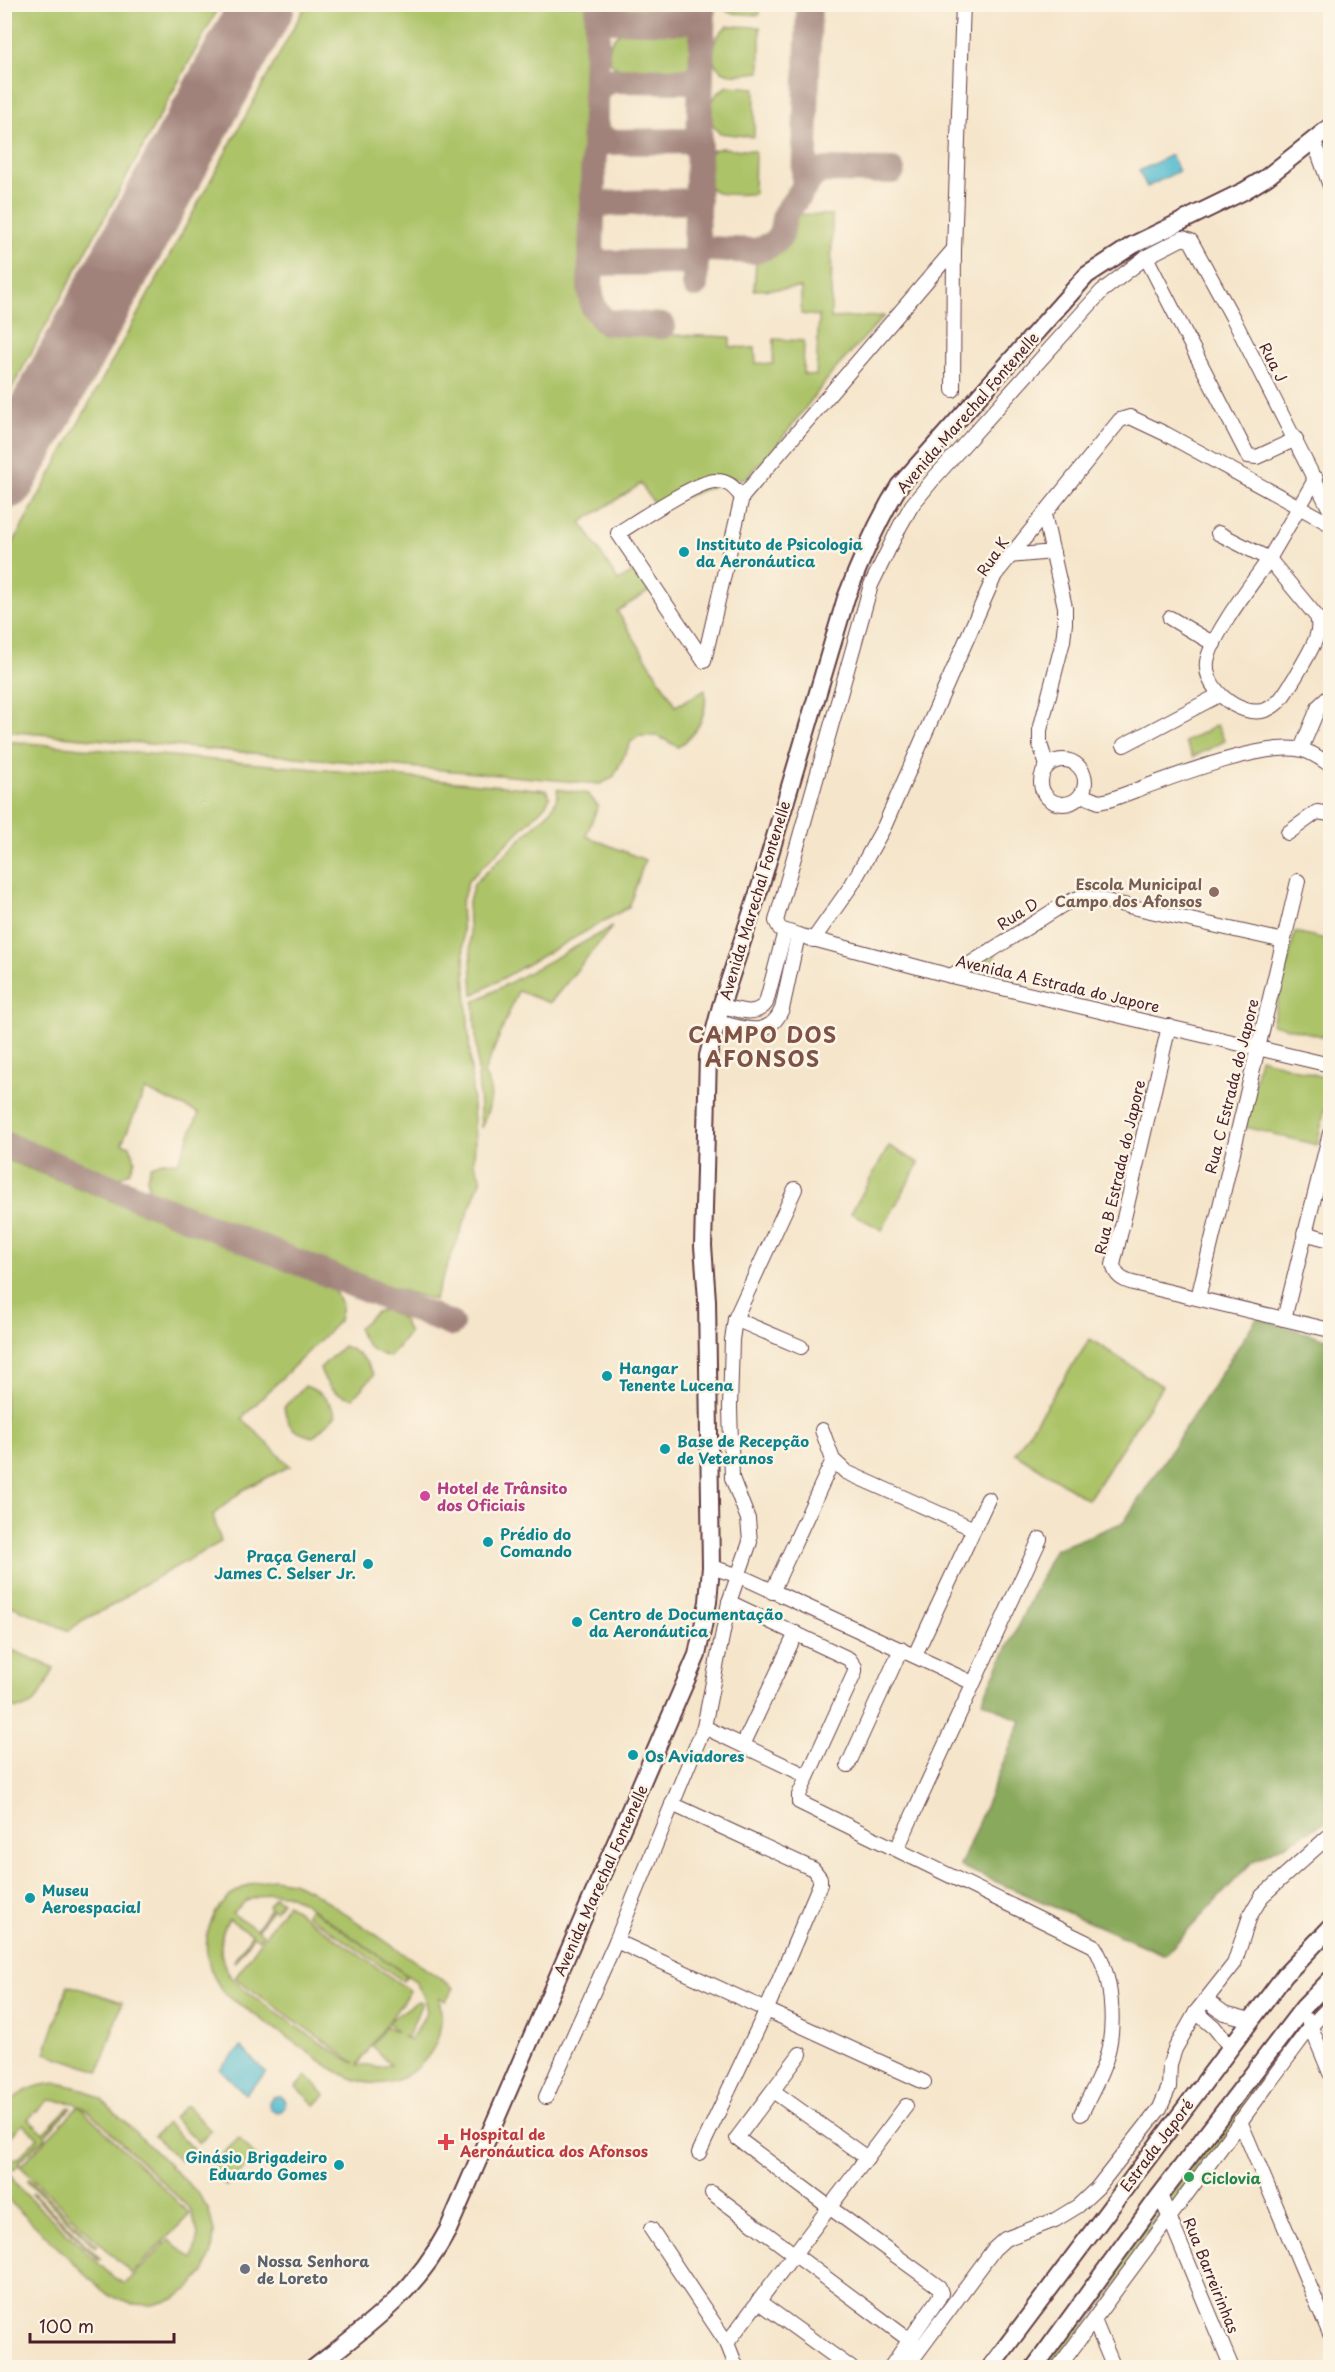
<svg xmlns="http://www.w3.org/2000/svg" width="1335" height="2372" font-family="'Playpen Sans',sans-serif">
<rect width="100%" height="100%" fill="#fcf5e5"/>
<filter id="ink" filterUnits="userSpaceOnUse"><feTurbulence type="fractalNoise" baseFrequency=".0167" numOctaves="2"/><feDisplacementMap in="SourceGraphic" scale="12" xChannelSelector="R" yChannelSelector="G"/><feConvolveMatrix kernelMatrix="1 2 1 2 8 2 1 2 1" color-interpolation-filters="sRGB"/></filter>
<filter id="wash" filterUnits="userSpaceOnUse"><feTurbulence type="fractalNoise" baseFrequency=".008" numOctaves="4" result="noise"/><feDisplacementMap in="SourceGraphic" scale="24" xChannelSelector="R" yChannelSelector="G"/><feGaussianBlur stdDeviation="1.35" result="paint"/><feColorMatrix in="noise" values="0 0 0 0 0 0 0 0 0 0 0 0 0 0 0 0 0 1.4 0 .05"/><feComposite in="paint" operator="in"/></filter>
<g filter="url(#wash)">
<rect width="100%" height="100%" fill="#f5e5ca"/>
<g fill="#acc368" stroke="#7b714a" stroke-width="1.5" fill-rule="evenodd">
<path d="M5,4L220,5L5,401L4,5Z"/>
<path d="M306,5H591L584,298C586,309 590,320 600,326C618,336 705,335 730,337V347L755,348L756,363L773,364L774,339L804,341L803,374L816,376L819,316L801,314V288L754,290L756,261C783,251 794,244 793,214L832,215L831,318L884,316L832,373L774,449L744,479L733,478L657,508L641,484L581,522L618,581L637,570L650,591L617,611L676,706L705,690C708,714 698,733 678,747L658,736H639L631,742L613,778L600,784L5,731V558Z"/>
<path d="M615,5H693L683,13L621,10Z"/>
<path d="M719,5H759V15L730,13Z"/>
<path d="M728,26L760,27V72C751,73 740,75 731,74C705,70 709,38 728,26Z"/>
<path d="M683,28L696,36L700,49L695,63L684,72L624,73L610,62C602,17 654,28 683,28Z"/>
<path d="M727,86L755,88L754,137L719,133C703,115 708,98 727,86Z"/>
<path d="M721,148L755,151L754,194C736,194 706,200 707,175C708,167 707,159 711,151Z"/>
<path d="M1217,725L1225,741L1193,757L1185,742Z"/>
<path d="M5,741L546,790L550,797L545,806L468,881L461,905L475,1140L474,1162L481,1179L434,1300L377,1283L149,1191L147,1177L151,1166L165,1161L178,1163L199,1113L145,1090L122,1143L130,1146L135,1160L130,1172L118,1178L5,1132Z"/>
<path d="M557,789L588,794L598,806L586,836L645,860L629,907L473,995L468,905L474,884L551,810L558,796Z"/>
<path d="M612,927L550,1003L518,991L484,1073C496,1096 490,1105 481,1128L474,1002Z"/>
<path d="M1295,932L1330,940V1038L1272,1024Z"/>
<path d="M996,952L990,974L975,968Z"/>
<path d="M1260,1058L1325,1078L1330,1084L1317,1145L1245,1127Z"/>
<path d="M889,1146L919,1163L882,1230L851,1213Z"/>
<path d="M5,1159L333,1288L342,1305L339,1321L242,1418L290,1466L243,1490L213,1515L221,1542L137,1588L117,1603L83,1620L69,1631L5,1603Z"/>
<path d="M389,1309L403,1320L409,1333L390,1357C371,1352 365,1346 358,1328L376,1312Z"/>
<path d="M1090,1339L1162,1386L1088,1500L1015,1453Z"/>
<path d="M343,1346C360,1353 365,1358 374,1375L353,1398C334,1395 326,1386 320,1368Z"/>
<path d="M305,1386C321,1392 329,1399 336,1415L313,1437C293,1432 288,1428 284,1407Z"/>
<path d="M5,1647L54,1668C44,1689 33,1719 5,1705Z"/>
<path d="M273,1879L292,1882L310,1890L454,1988L445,2001L439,1997C444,2022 440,2046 421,2064C377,2107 333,2070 295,2043C272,2027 250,2011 227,1996C185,1949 211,1885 273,1879ZM269,1893L286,1894L301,1901L415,1981L424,1996L427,2012L410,2041L402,2036L408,2037L422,2002L418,2001L389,2021L410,1991L287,1904L235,1978L355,2063C340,2058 238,1988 230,1976C218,1958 218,1936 229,1919L252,1934L234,1961L235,1962L253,1936L259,1940L263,1934L257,1930L272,1909L275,1911L282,1902L274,1897L268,1906L270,1908L256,1929L232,1913L246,1901ZM388,2022L397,2032L386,2026L372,2046L390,2065L378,2067L358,2065Z"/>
<path d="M310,1908L407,1976L403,1981L306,1914Z"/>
<path d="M68,1985L122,2002L99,2071L45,2053Z"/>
<path d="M1330,1986V2000L1055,2367L1041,2368C1108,2277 1176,2188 1245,2099C1274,2061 1296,2019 1330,1986Z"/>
<path d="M306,2076L325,2095L315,2105L296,2087Z"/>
<path d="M58,2083L86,2090L102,2100L198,2193L209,2211L214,2232L212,2253L204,2272L190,2288L172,2300L152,2305L131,2304L111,2296L102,2290L5,2197V2156L8,2171L17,2186L113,2277L125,2284L169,2240L193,2259L198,2234L191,2210L90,2112L75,2103L49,2100L28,2119L43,2133L69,2107L71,2108L45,2135L46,2137L19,2161L20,2163L14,2170L8,2165L15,2158L17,2159L38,2138L23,2124L9,2138L5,2149V2107C19,2091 37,2084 58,2083Z"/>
<path d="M186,2105L211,2131L199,2143L173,2118Z"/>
<path d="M79,2106L190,2214L132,2274L20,2166Z"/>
<path d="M167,2123L193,2149L180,2161L154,2136Z"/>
<path d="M239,2138L256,2157L226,2186L208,2168Z"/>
<path d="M29,2179L97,2245L95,2247L27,2181Z"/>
<path d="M33,2193L101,2259L99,2260L32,2194Z"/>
</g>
<path fill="#89a95c" stroke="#6a6444" stroke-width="1.5" d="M1257,1318L1330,1340V1820L1252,1862L1165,1955L960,1866L1021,1721L982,1701L1054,1550L1124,1522Z"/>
<g fill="#52bbcf" stroke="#4e6d7d" stroke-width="1.5">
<path d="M1171,155L1179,171L1147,187L1139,171Z"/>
<path d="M241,2047L266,2073L245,2094L220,2069Z"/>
<circle cx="277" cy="2104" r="8"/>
</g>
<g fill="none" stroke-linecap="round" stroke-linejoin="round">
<g stroke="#a0827a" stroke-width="26">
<path d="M598,4L590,288L593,307L605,322L663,326"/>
<path d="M598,6L605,17L611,20L681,22L697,18L703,6"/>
<path d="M596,93L602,85L613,80L691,81L699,73L701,67"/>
<path d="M595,124L600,135L609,142L699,141"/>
<path d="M804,187L809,4"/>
<path d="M593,204L698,201"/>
<path d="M697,235L701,245L707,249L756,251L773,244L781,235L785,214L791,206L811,178L818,172L826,170L892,171"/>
<path d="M591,263L696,262"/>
<path d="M695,285L703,4"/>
<path d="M4,1144L451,1324"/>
</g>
<path stroke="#a0827a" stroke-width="64" d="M4,478L263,4"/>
</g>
</g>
<g filter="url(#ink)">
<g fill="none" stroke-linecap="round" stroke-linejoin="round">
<g stroke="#643d43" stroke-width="16">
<g id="minor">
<path d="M1314,141L1330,186"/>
<path d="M1146,257L1248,456L1257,457L1296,439"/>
<path d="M953,390L954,249L963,4"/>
<path d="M1330,510L1234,320L1191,241L1183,238L1146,257L1102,291L935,477L912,505L900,526L871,585L776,921L780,929L798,935L951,976L1330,1065"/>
<path d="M1044,514L1065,607V623L1063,641L1040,730V744L1047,766"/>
<path d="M1218,533L1269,559L1316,478"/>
<path d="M1009,556L1053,552"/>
<path d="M1269,559L1317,617C1319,623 1319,628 1317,635C1314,647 1286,694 1278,702C1275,705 1270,708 1266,710C1240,719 1199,686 1208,657C1217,628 1251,585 1269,559Z"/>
<path d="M1170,618L1214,644"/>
<path d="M704,661L742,497L954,249"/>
<path d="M704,661L618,533C636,522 698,480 716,481C729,481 734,488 742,497"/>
<path d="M1124,745L1219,695"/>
<path d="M1301,749L1319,706L1330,696"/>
<circle cx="1063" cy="782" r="22"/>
<path d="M1081,795L1099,802L1109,800C1152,785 1260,740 1302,750C1312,752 1321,759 1330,765"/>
<path d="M1288,833L1317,812L1330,814"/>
<path d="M813,940L851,886L884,827L995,575L1120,420L1130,417L1166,434L1330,524"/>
<path d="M951,976L1064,904L1081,897L1097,899L1284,941"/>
<path d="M721,1006C736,1009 755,1018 766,1003L785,931"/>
<path d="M717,1022C743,1028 769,1040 782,1009L798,935"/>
<path d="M1169,1026L1113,1265C1116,1276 1122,1280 1133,1283L1330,1330"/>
<path d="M1304,1233L1330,1240"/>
<path d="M1198,1298L1298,881"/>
<path d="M735,1319L801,1347"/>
<path d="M1284,1319L1330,1133"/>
<path d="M822,1430L833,1460L846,1472L974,1529"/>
<path d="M711,1567L740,1576L973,1683"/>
<path d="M772,1592L833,1460"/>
<path d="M729,1602L849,1659L855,1667V1672L799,1795V1802L1094,1946C1112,1974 1116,2023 1107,2055C1102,2075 1090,2095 1081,2114"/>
<path d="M915,1655L988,1499"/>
<path d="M704,1727L807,1776"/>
<path d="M743,1745L796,1633"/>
<path d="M848,1765L901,1649"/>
<path d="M672,1804L813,1869L820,1878V1884L766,2011L699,2153"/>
<path d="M897,1849L1040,1539"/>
<path d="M616,1941L924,2082"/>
<path d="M1206,2000L1224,2013L1251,2020"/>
<path d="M1196,2012L1214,2027L1230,2047"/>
<path d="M1308,2020L1330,2073"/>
<path d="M800,2054L737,2138L829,2207L939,2287L941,2293L938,2299L890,2368"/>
<path d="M773,2091L867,2158"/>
<path d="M546,2097L616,1941L704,1727L729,1602L750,1542L748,1519L732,1478L730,1408L732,1340L735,1319L795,1189"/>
<path d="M1240,2121L1330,2334"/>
<path d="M712,2193L916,2345"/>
<path d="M1160,2195L1232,2368"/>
<path d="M651,2229L727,2343L735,2363L733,2368"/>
<path d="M758,2301L851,2368"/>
<path d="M1094,2320L1114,2368"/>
<path d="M727,2343L906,2106"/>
<path d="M906,2368L994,2249L1005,2239L1055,2220L1078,2206L1097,2188L1160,2108L1169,2087L1170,2064L1175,2049L1196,2012L1234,1964L1250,1916L1262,1896L1330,1835"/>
<path d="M1058,2368L1311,2026L1330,2006"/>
</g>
</g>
<g stroke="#643d43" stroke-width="20">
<g id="major">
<path d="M314,2368C369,2325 415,2293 448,2230L697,1655L708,1602L711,1567L707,1300L703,1246L708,1056L721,1006L761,884L846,598C861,559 877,522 899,486L1087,275L1133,245L1244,191L1267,177L1330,127"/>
<path d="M990,2368L1285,1975L1330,1928"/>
<path d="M1034,2368L1160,2195L1303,2008L1330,1980"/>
</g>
</g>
<use href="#minor" stroke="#fff" stroke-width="14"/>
<use href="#major" stroke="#fff" stroke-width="16"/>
</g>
</g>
<g fill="#0f9aa8" stroke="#fcf5e5" stroke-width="2">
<circle cx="684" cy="552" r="6"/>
<circle cx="607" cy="1376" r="6"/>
<circle cx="665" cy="1449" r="6"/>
<circle cx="488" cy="1542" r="6"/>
<circle cx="368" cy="1564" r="6"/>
<circle cx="577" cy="1622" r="6"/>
<circle cx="633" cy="1755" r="6"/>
<circle cx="30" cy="1898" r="6"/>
<circle cx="339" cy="2165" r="6"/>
</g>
<circle fill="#8d6e63" stroke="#fcf5e5" stroke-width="2" cx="1214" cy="892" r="6"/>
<circle fill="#d1479c" stroke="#fcf5e5" stroke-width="2" cx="425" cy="1496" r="6"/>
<path fill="#e0444e" stroke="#fcf5e5" stroke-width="2" d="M443 2133h6v6h6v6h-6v6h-6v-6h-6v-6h6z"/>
<circle fill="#2e9e5b" stroke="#fcf5e5" stroke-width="2" cx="1189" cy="2177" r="6"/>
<circle fill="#6b7280" stroke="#fcf5e5" stroke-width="2" cx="245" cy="2269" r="6"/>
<g text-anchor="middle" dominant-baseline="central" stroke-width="5" stroke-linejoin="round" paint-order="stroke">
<g font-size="15" fill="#4a1f2b" stroke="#fcf5e5">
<text transform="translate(1274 362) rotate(63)">Rua J</text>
<text transform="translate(967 412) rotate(-49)">Avenida Marechal Fontenelle</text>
<text transform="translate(992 556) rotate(-56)">Rua K</text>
<text transform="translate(754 900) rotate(-73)">Avenida Marechal Fontenelle</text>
<text transform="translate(1017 913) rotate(-33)">Rua D</text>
<text transform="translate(1058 983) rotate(13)">Avenida A Estrada do Japore</text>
<text transform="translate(1231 1086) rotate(-76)">Rua C Estrada do Japore</text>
<text transform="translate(1119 1167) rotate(-77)">Rua B Estrada do Japore</text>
<text transform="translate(600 1880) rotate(-66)">Avenida Marechal Fontenelle</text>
<text transform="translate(1156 2145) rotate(-53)">Estrada Japoré</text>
<text transform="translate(1212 2275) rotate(68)">Rua Barreirinhas</text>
</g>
<g font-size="15" font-weight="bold" fill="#0d838f" stroke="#fcf5e5" text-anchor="start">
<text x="696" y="543">Instituto de Psicologia<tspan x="696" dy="17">da Aeronáutica</tspan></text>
<text x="619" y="1367">Hangar<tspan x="619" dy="17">Tenente Lucena</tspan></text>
<text x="677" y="1440">Base de Recepção<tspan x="677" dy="17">de Veteranos</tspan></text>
<text x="500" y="1533">Prédio do<tspan x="500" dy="17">Comando</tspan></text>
<text x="356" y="1555" text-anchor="end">Praça General<tspan x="356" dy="17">James C. Selser Jr.</tspan></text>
<text x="589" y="1613">Centro de Documentação<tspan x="589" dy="17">da Aeronáutica</tspan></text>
<text x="645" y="1755">Os Aviadores</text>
<text x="42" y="1889">Museu<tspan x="42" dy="17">Aeroespacial</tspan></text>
<text x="327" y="2156" text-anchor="end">Ginásio Brigadeiro<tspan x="327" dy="17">Eduardo Gomes</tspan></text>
</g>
<g font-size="15" font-weight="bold" fill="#785e54" stroke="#fcf5e5" text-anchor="end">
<text x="1202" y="883">Escola Municipal<tspan x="1202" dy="17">Campo dos Afonsos</tspan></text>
</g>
<g font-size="15" font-weight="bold" fill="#b23c85" stroke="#fcf5e5" text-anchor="start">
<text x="437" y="1487">Hotel de Trânsito<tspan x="437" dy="17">dos Oficiais</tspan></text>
</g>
<g font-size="15" font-weight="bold" fill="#be3a42" stroke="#fcf5e5" text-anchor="start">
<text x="460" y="2133">Hospital de<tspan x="460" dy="17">Aeronáutica dos Afonsos</tspan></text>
</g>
<g font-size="15" font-weight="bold" fill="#27864d" stroke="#fcf5e5" text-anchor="start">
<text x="1201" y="2177">Ciclovia</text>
</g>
<g font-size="15" font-weight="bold" fill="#5b616d" stroke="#fcf5e5" text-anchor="start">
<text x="257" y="2260">Nossa Senhora<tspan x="257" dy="17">de Loreto</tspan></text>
</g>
<g font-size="21" font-weight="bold" letter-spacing="1.5" fill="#7f5247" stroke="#fcf5e5">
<text x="763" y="1034">CAMPO DOS<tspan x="763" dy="24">AFONSOS</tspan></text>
</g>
</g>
<rect width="1335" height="2372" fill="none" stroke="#fcf5e5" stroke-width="24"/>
<path d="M30 2333v9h144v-9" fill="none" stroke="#4a1f2b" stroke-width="3"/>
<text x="39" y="2333" font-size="18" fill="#4a1f2b" stroke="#fcf5e5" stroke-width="4.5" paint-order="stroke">100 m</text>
</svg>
